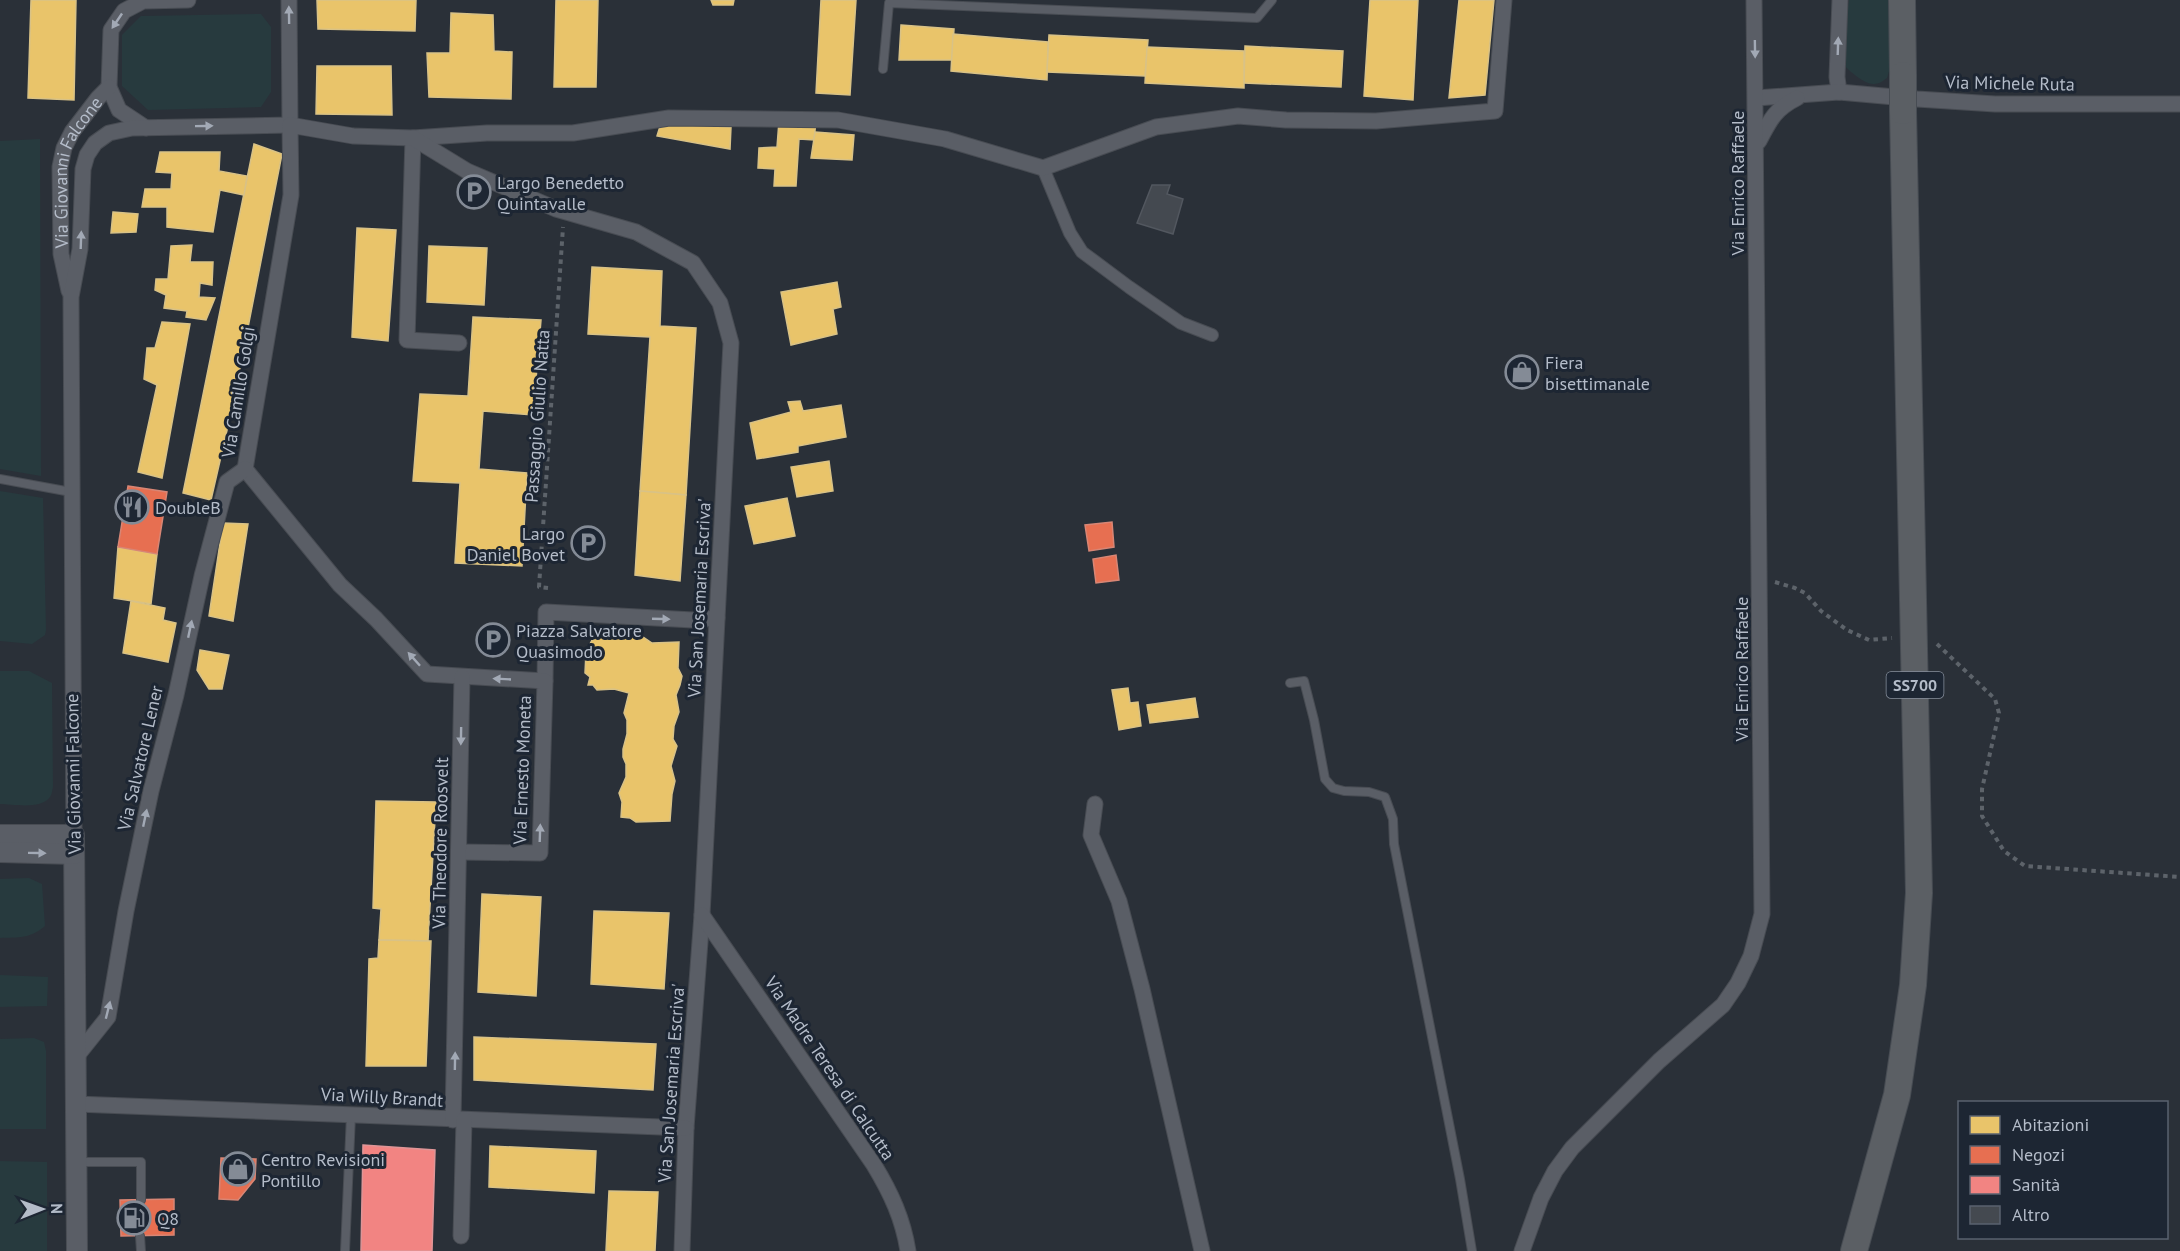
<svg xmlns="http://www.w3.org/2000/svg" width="2180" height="1251" font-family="'PT Sans',sans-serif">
<rect width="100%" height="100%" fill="#2a3038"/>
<g fill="#273a3e">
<path d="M1849,0H1889L1890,68L1887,78C1883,81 1879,84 1874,84C1864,85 1842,66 1839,57Z"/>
<path d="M261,14L271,27V92L261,107L148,110L122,86V35L141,16Z"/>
<path d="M40,139L41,476L0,469V141Z"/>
<path d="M0,491L43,498L46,630L45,635L32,644L0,641Z"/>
<path d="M0,671H29L52,683L53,787C52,791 52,794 50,797C41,810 13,804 0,804Z"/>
<path d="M29,878L42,884L45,926C30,939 19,937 0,938V879Z"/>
<path d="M0,975L48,977L47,1006L0,1007Z"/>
<path d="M34,1038L44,1042L46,1051V1129H0V1039Z"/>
<path d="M0,1161L47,1162V1251H0Z"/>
</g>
<g fill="#e9c46a" stroke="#d9c286" stroke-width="1.5">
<path d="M31,0H76L74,100L28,98Z"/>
<path d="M317,0H416L415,31L318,29Z"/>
<path d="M556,0H598L596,87H554Z"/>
<path d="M711,0H734L733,5H713Z"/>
<path d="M821,0H856L850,95L816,93Z"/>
<path d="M1370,0H1418L1413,100L1364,96Z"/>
<path d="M1459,0H1494L1485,95L1449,98Z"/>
<path d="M451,13L493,15L494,51L512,52L511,99L429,97L427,53H450Z"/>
<path d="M901,25L954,29L952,60H899Z"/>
<path d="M953,34L1048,42L1047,80L951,71Z"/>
<path d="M1049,35L1148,40L1145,76L1047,72Z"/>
<path d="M1245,46L1343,51L1341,87L1244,83Z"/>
<path d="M1147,47L1244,51V88L1145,83Z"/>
<path d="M317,66H391L392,115L316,114Z"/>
<path d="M779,121H816L814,140L799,139L796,186H774L775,169L758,168L759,148L777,147Z"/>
<path d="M661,123L731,127L730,149L657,136Z"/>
<path d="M815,132L854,135L852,160L811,158Z"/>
<path d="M254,144L282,154L233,404L211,500L183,493Z"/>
<path d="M160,152H220L219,171L247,176L244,195L220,190L213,232L167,227V207H142L145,189H171L172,173L156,172Z"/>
<path d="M113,212L138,214L136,232L111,233Z"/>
<path d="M357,228L396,230L388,341L352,337Z"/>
<path d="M192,245L190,262H213L212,285L200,283L199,297L215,298L206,320L186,317L187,311L164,308L166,295L155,290L156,279H168L171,246Z"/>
<path d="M429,246L487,248L484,305L427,302Z"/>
<path d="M592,267L662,271L660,326L696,328L686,495L640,491L650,337L588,334Z"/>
<path d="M837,282L841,307L833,309L837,334L791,345L781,292Z"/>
<path d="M473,317L541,320L533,415L483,411L479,469L527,473L522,566L455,563L460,483L413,481L420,394L468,396Z"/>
<path d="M162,322L190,324L162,478L138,472L157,385L144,379L147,348H155Z"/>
<path d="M800,401L803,411L841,405L846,437L798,446V452L757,459L750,423L791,412L788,402Z"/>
<path d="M829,461L833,491L797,497L791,467Z"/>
<path d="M640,491L686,495L680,581L635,575Z"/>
<path d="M787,498L795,536L754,544L745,506Z"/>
<path d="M223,523L248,524L233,621L209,616Z"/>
<path d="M118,547L157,554L151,604L114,598Z"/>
<path d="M131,601L165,608L163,620L176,623L168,662L123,653Z"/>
<path d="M607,633L623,637H643L652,643L679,642L678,668L682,676L680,685L676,695L679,712L674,726L673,739L677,746L671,766L675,781L672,794L670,821L636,822L630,818L621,817L622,802L619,793L626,777V764L623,757V749L627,734V720L624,713L629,693L614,689L597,690L593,685H588L590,677L585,673L586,652L592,640Z"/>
<path d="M200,650L229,655L222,689H209L197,670Z"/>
<path d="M1128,688L1130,703L1138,702L1141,726L1119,730L1112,690Z"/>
<path d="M1195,698L1198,717L1150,723L1147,705Z"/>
<path d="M376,801L436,802L428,941L379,940L381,909L373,908Z"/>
<path d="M482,894L541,897L536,996L478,992Z"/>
<path d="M594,911L669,913L664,989L591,984Z"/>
<path d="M379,940L431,941L426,1066H366L369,959L378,958Z"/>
<path d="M474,1037L656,1044L653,1090L474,1080Z"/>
<path d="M490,1146L596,1151L594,1193L489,1187Z"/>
<path d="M609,1191L658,1192L655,1251H606Z"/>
</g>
<g fill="#e76f51" stroke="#d88675" stroke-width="1.5">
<path d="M128,486L167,492L157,554L118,547Z"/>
<path d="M1112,522L1114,547L1089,551L1085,525Z"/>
<path d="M1116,555L1119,580L1096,583L1093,559Z"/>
<path d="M221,1158L256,1159L255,1179L238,1200L219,1199Z"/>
<path d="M174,1199V1235L121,1236L120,1200Z"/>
</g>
<path fill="#f28482" stroke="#df9597" stroke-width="1.5" d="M363,1145L435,1150L432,1251H361Z"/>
<path fill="#444950" stroke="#52575f" stroke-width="1.5" d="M1152,185H1170L1167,194L1183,199L1173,234L1137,223Z"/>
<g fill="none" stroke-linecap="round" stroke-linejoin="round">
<g stroke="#484c53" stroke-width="10">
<g id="service">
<path d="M883,69L889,3L1257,18L1272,0"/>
<path d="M0,479L71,492"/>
<path d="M1290,683L1304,681L1314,720L1325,779L1333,788L1344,791L1369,792L1385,797L1393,819L1394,844L1460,1179L1472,1251"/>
<path d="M78,1162H141V1200"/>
<path d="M140,1236L141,1251"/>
<path d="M345,1251L351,1115"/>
</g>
</g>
<g stroke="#484c53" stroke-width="14">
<path id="pedestrian" d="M1043,168L1070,233L1082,252L1129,287L1181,323L1212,335"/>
</g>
<g stroke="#484c53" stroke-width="17">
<g id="minor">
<path d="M1839,92L1837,77L1840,0"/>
<path d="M1756,98L1839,92L1917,99L1995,104H2180"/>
<path d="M146,128L119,110L109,87L111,30L124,11L143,1L188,0"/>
<path d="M1759,141C1770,120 1775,109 1797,98"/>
<path id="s1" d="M69,291L61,254L60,167L64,148L72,132L98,98L109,87"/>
<path d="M459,343L407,340L413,138L487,133H573L669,118L838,120L945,139L1043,168L1156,127L1238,116L1286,120L1376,121L1495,111L1504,0"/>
<path d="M545,681L546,612L693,620L717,618"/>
<path d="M1095,804L1091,835L1119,901L1142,989L1202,1251"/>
<path d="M74,835L71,297L80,249L83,169L87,155L95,143L109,133L132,128L290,125L289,0"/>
<path d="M459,852L540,853L545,681L427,674L376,619L340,585L245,469L291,195L290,125L353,136L413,138L467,171L556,209L636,232L693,263L720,303L731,343L702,915L686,1128L682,1251"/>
<path d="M702,915L874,1165C891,1193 903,1219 908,1251"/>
<path d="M76,1057L108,1017L126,911L151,791L176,695L202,576L227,482L245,469"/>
<path d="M76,1104L686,1128"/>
<path d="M453,1120L462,677"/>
<path d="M461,1236L464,1120"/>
<path d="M1522,1251L1541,1198L1555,1171L1572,1148L1659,1061L1723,1005L1738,983L1751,956L1762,914L1754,0"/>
</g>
</g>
<g stroke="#484c53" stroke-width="22">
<g id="tertiary">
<path d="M0,835H74L77,1251"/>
<path d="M0,852L74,854"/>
</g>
</g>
<g stroke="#474c53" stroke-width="28">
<g id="trunk">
<path d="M1902,0L1903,75"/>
<path d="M1854,1251L1897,1095L1913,985L1919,893L1903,111"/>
</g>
</g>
<g stroke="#5d636a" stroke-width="4" stroke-dasharray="4.5 4.5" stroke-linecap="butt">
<path d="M1775,582L1795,588L1805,593L1821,611L1847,630L1869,640L1892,638"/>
<path d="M548,588L539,587L563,227"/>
<path d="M1937,644L1995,699L1999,713L1982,789V816L2004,851L2025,866L2180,877"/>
</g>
<use href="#service" stroke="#5a5e66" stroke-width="8"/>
<use href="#pedestrian" stroke="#5a5e66" stroke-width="12"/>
<use href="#minor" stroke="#5a5e66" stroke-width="15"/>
<use href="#tertiary" stroke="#5a5e66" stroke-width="20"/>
<use href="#trunk" stroke="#5b5f64" stroke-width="26"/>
<g stroke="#474c53" stroke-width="28" stroke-linecap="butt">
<path id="trunk-bridge" d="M1903,75V111"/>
</g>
<use href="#trunk-bridge" stroke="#5b5f64" stroke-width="26"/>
</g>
<defs><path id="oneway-solid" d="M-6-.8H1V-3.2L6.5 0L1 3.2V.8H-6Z" transform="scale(1.5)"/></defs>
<g fill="#a2a9b5">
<use href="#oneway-solid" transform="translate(289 15) rotate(-91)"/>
<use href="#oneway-solid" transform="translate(117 21) rotate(124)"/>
<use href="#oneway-solid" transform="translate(1838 46) rotate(-88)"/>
<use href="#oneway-solid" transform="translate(1755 49) rotate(89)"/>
<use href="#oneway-solid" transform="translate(204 126) rotate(-1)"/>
<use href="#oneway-solid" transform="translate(81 240) rotate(-88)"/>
<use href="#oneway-solid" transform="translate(661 619) rotate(2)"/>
<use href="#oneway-solid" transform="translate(190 629) rotate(-78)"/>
<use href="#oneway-solid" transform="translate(414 659) rotate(-132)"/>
<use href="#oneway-solid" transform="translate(502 679) rotate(-177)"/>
<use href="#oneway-solid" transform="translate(461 736) rotate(91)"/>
<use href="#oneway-solid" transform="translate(145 818) rotate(-78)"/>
<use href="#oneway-solid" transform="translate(540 833) rotate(-88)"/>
<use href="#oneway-solid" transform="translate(37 853) rotate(1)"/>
<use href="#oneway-solid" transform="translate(108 1010) rotate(-76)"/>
<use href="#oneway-solid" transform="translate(455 1061) rotate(-89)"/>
</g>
<defs>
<g id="parking-ring" transform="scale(1.725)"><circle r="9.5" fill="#1d2633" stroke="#848b96" stroke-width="1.5"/><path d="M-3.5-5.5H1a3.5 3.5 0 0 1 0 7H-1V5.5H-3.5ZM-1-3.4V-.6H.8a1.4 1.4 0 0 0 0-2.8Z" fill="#848b96"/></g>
<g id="shop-ring" transform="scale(1.725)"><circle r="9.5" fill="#1d2633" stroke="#848b96" stroke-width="1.5"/><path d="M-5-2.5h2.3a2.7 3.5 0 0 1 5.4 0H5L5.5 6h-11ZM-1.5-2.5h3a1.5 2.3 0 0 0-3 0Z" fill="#848b96"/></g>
<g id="restaurant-ring" transform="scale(1.725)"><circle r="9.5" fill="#1d2633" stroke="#848b96" stroke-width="1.5"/><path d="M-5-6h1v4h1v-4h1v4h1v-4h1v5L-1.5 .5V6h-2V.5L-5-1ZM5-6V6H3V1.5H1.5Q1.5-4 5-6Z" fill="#848b96"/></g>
<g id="fuel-ring" transform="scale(1.725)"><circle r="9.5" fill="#1d2633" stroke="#848b96" stroke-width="1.5"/><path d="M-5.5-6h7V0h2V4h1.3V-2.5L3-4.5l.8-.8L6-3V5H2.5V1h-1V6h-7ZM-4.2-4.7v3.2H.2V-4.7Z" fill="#848b96"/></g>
</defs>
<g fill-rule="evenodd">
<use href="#parking-ring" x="474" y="192"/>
<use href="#shop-ring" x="1522" y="372"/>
<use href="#restaurant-ring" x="132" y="507"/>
<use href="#parking-ring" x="588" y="543"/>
<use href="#parking-ring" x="493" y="640"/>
<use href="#shop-ring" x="238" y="1169"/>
<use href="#fuel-ring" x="134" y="1218"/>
</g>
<g text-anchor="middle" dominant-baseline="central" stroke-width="6" stroke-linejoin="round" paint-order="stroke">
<rect fill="#1d2633" stroke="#878f9c" stroke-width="1.5" x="1886.5" y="672" width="57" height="26" rx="4.5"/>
<g font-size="16" font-weight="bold" fill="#b4bcc9">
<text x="1915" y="685">SS700</text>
</g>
<g font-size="18" fill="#b4bcc9" stroke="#1d2633">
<text transform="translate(2010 83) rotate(1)">Via Michele Ruta</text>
<text stroke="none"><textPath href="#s1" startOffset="124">Via Giovanni Falcone</textPath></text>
<text transform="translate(1737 183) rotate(-90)">Via Enrico Raffaele</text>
<text transform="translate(238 392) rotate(-81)">Via Camillo Golgi</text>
<text transform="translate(537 416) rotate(-86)">Passaggio Giulio Natta</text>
<text transform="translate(699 598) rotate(-87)">Via San Josemaria Escriva'</text>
<text transform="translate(1741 669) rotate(-90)">Via Enrico Raffaele</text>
<text transform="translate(140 758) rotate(-77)">Via Salvatore Lener</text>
<text transform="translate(522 770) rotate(-88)">Via Ernesto Moneta</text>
<text transform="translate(73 774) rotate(-91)">Via Giovanni Falcone</text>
<text transform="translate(440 843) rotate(-89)">Via Theodore Roosvelt</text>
<text transform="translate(830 1068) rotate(56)">Via Madre Teresa di Calcutta</text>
<text transform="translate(671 1083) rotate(-86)">Via San Josemaria Escriva'</text>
<text transform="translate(382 1097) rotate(3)">Via Willy Brandt</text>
</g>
<g font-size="18" fill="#b4bcc9" stroke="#1d2633" text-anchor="start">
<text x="497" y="182">Largo Benedetto<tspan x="497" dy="21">Quintavalle</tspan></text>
<text x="1545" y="362">Fiera<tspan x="1545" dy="21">bisettimanale</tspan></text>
<text x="155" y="507">DoubleB</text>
<text x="565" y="533" text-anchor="end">Largo<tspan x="565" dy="21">Daniel Bovet</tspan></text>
<text x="516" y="630">Piazza Salvatore<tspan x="516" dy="21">Quasimodo</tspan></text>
<text x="261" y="1159">Centro Revisioni<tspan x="261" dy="21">Pontillo</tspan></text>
<text x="157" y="1218">Q8</text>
</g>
</g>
<rect x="1958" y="1101" width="210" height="138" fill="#1d2633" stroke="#59626f" stroke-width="1.5"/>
<rect x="1970" y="1116" width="30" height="18" fill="#e9c46a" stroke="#59626f" stroke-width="1.5"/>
<text x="2012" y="1131" font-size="18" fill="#b4bcc9">Abitazioni</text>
<rect x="1970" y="1146" width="30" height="18" fill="#e76f51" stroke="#59626f" stroke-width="1.5"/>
<text x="2012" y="1161" font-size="18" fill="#b4bcc9">Negozi</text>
<rect x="1970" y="1176" width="30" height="18" fill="#f28482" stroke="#59626f" stroke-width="1.5"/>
<text x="2012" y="1191" font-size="18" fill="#b4bcc9">Sanità</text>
<rect x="1970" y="1206" width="30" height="18" fill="#444950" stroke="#59626f" stroke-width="1.5"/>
<text x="2012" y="1221" font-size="18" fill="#b4bcc9">Altro</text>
<g transform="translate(42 1209) rotate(89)" stroke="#1d2633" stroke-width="4.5" paint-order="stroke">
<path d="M0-4.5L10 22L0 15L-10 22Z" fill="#b4bcc9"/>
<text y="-9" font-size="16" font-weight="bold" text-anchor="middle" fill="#b4bcc9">N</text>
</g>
</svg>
